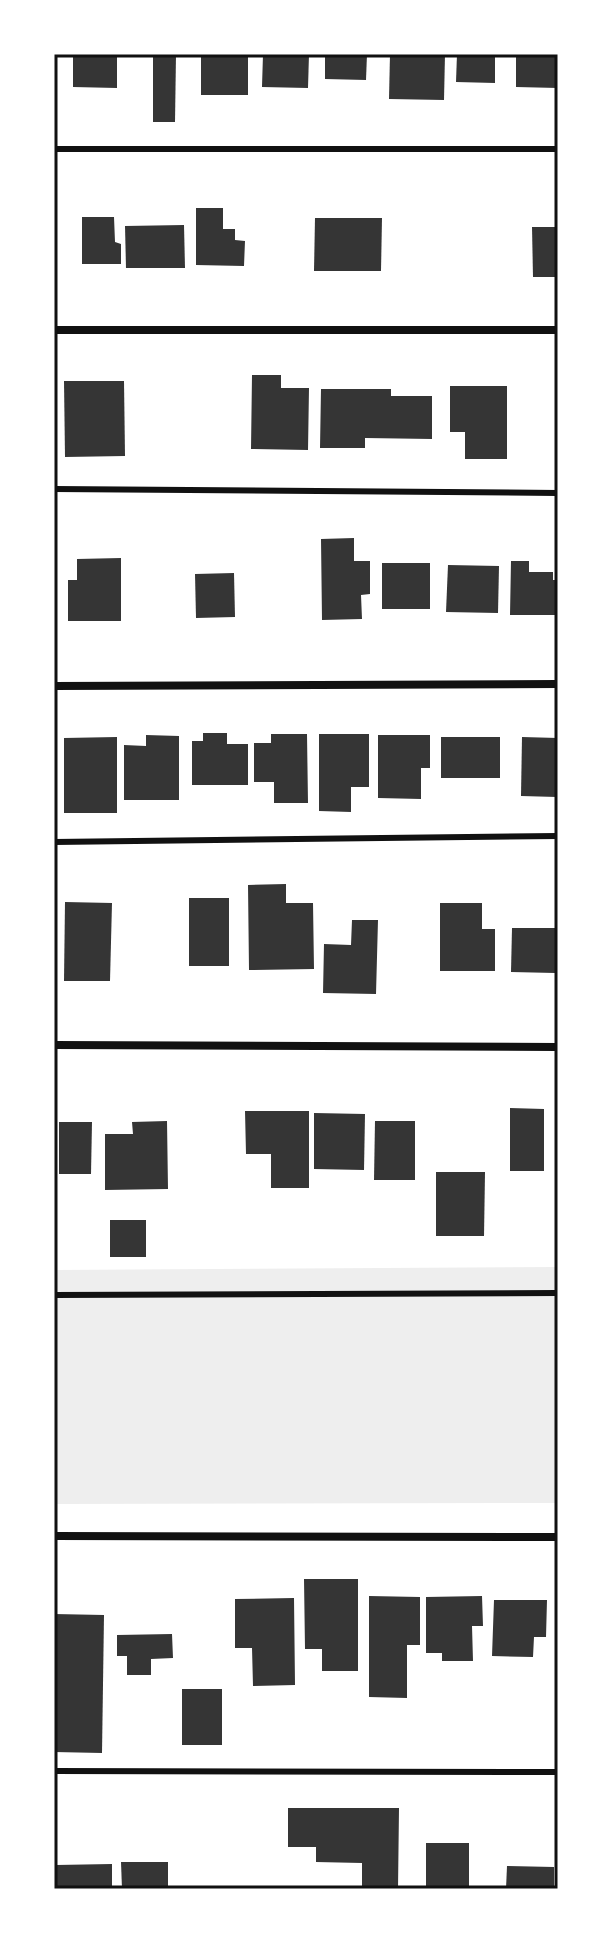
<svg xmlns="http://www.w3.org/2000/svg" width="612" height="1943" font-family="'Space Grotesk',sans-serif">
<rect width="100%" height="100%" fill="#fff"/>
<path fill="#eee" d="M558,1267V1503L54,1504V1270Z"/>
<g fill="#353535">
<path d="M73,54H117V88L73,87Z"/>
<path d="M153,54H176L175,122H153Z"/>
<rect x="201" y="54" width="47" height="41"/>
<path d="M263,54H309L308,88L262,87Z"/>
<path d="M325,54H367L366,80L325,79Z"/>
<path d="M390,54H445L444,100L389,99Z"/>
<path d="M457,54H495V83L456,82Z"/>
<path d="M516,54H558V88L516,87Z"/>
<path d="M196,208H223V229H235V240L245,241L244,266L196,265Z"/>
<path d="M82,217H114L115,242L121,244V264H82Z"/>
<path d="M315,218H382L381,271H314Z"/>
<path d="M184,225L185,268H126L125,226Z"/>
<path d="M532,227H558V277H533Z"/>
<path d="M252,375H281V388H309L308,450L251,449Z"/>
<path d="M64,381H124L125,456L65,457Z"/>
<path d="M450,386H507V459H465V432H450Z"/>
<path d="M321,389H391V396H432V439L365,438V448H320Z"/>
<path d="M354,538V561H370V594L361,595L362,619L322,620L321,539Z"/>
<path d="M121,558V621H68V580H77V559Z"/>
<path d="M511,561H529V572H553V580H558V615H510Z"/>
<rect x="382" y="563" width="48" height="46"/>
<path d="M448,565L499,566L498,613L446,612Z"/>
<path d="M234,573L235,617L196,618L195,574Z"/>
<path d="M203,733H227V744H248V785H192V741H203Z"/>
<path d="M271,734H307L308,803H274V782H254V743H271Z"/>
<path d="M319,734H369V787H351V812L319,811Z"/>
<path d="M146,735L179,736V800H124V745L146,746Z"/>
<path d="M378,735H430V768H421V799L378,798Z"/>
<path d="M117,737V813H64V738Z"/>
<rect x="441" y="737" width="59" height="41"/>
<path d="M522,737L558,738L557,797L521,796Z"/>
<path d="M286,884V903H313L314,969L249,970L248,885Z"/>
<rect x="189" y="898" width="40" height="68"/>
<path d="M65,902L112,903L110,981H64Z"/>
<path d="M440,903H482V929H495V971H440Z"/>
<path d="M352,920H378L376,994L323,993L324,944L351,945Z"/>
<path d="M512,928H555V973L511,972Z"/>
<path d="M510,1108L544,1109V1171H510Z"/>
<path d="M245,1111H309V1188H271V1154H246Z"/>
<path d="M314,1113L365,1114L364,1170L314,1169Z"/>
<path d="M167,1121L168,1189L105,1190V1134H133L132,1122Z"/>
<path d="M375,1121H415V1180H374Z"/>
<path d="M59,1122H92L91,1174H59Z"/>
<path d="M436,1172H485L484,1236H436Z"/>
<rect x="110" y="1220" width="36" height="37"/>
<path d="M304,1579H358V1671H322V1649H305Z"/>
<path d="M369,1596L420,1597V1645H407V1698L369,1697Z"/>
<path d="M482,1596L483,1626H472L473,1661H442V1653H426V1597Z"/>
<path d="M294,1598L295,1685L253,1686L252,1648H235V1599Z"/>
<path d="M494,1600H547L546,1637H534L533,1657L492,1656Z"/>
<path d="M54,1614L104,1615L102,1753L54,1752Z"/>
<path d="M172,1634L173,1658L151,1659V1675H127V1656H117V1635Z"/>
<rect x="182" y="1689" width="40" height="56"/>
<path d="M288,1808H399L398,1889H362V1863L316,1862V1847H288Z"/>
<rect x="426" y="1843" width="43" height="46"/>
<path d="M121,1862H168V1889H122Z"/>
<path d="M112,1864V1889H57L56,1865Z"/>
<path d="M507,1866L554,1867V1889H506Z"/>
</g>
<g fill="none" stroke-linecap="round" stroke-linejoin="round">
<g stroke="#111" stroke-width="6">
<path d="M54,149H558"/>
<path d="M54,489L558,493"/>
<path d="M54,842L558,836"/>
<path d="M54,1295L558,1293"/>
<path d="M54,1771L558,1772"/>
</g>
<g stroke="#111" stroke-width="8">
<path d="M54,330H558"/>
<path d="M54,686L558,684"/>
<path d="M54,1045L558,1047"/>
<path d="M54,1536L558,1537"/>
</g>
</g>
<rect width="612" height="1943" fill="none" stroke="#ffffff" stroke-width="112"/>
<rect x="56" y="56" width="500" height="1831" fill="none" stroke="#111" stroke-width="3"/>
</svg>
